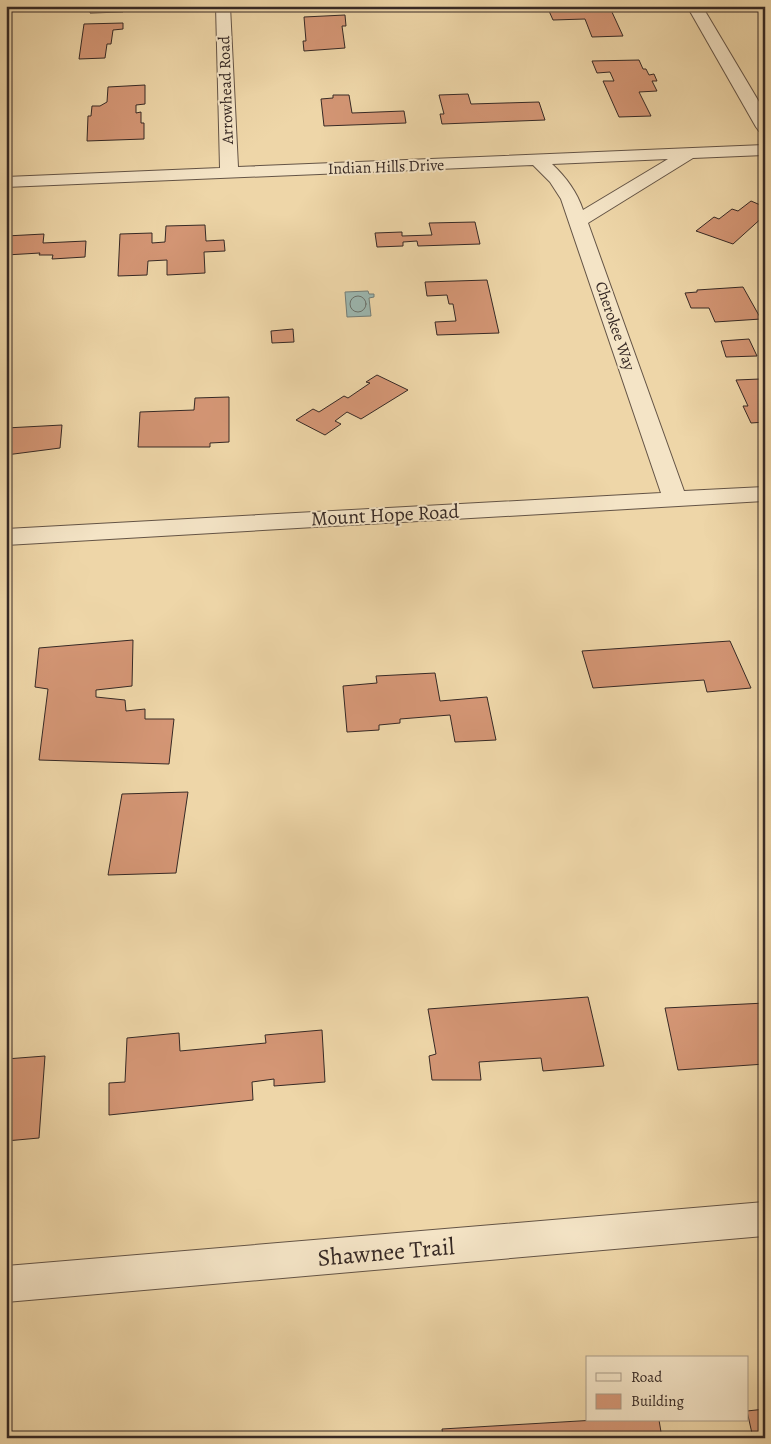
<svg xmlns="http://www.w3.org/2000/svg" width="771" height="1444" font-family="Alegreya,serif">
<rect width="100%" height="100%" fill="#eed6a8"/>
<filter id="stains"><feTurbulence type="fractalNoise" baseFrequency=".004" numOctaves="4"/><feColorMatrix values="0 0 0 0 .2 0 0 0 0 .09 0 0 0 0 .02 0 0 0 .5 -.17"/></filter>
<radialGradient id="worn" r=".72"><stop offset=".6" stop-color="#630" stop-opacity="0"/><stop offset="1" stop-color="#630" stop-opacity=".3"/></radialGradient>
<path fill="#9cb7b0" stroke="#737e78" d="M368,291L369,294H374V297L369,298L371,316L347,317L345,292Z"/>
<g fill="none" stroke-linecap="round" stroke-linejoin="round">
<circle stroke="#69706a" stroke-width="1" cx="358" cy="304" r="8"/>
</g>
<g fill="#d49675" stroke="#362925">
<path d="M91,6H124L123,12L90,13Z"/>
<path d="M611,10L623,36L592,37L585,19L553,20L549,11Z"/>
<path d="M345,15L346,26H342L345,48L304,51L303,41H306L304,17Z"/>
<path d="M123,23V29L113,30L111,44H107L105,58L79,59L84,24Z"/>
<path d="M639,60L643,69H646L649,75L654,74L657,81H652L657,91L639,92L651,116L619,117L603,81H614L610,72L597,73L592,61Z"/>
<path d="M145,85V104L136,105V113L141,112V123H144V139L87,141L88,116H91L92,106H100L107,102L108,87Z"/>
<path d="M468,94L471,104L539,102L545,120L442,124L440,114H444L439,95Z"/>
<path d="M333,95H349L352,113L404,111L406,123L324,126L321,99L333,98Z"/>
<path d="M751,201L765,207V215L733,244L696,231L714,217L719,219L732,209L738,211Z"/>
<path d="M475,222L480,244L418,246L417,241L403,242V246L377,247L375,233L402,232V236L432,235L429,223Z"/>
<path d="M205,225L206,241L224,240L225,251L204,252L205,273L167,275V260L148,261L147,275L118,276L120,234L152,233V243L165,242L166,226Z"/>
<path d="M44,234L43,243L86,241L85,257L52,259L53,255H39L40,253L6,255V236Z"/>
<path d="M487,280L499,333L437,335L435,322L456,321L453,304H449L447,295L427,296L425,282Z"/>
<path d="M743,287L761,319L715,322L709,308H691L685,293L697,292V290Z"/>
<path d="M293,329L294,342L272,343L271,331Z"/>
<path d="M749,339L757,356L726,357L721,341Z"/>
<path d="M377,375L408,390L361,419L347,412L335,421L341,424L325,435L296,420L313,409L319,412L344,396L348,398L370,383L366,382Z"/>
<path d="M760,379L765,387V422L751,423L743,406H748L736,380Z"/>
<path d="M229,397V442L210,443V447H138L140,412L194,410L195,398Z"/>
<path d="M62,425L60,448L6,455V428Z"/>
<path d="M133,640L132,686L96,690V697L125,700L126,711L145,709V719H174L169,764L39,760L48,689L35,687L39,648Z"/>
<path d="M730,641L751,688L707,692L704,680L593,688L582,651Z"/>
<path d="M435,673L440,701L487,697L496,740L455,742L450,715L400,719V723L379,725V730L347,732L343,686L377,683L376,676Z"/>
<path d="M188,792L176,873L108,875L122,794Z"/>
<path d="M588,997L604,1066L543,1071L541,1058L479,1062L481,1080H432L429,1056L436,1054L428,1009Z"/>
<path d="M765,1003V1064L678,1070L665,1008Z"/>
<path d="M322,1030L325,1082L274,1086V1079L252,1082L253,1100L109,1115V1083L125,1082L127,1038L179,1033L180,1051L266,1043L265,1035Z"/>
<path d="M45,1056L39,1138L6,1141V1059Z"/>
<path d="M765,1409V1438H753L747,1411Z"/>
<path d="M596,1420H659L662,1438H443L442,1429Z"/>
</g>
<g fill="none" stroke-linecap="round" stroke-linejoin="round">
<g stroke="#645446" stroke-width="2">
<g id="minor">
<path d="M216,6H230L238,167L765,145V155L693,158L588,223L684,491L765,487V501L6,545V529L661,493L561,199L550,182L533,165L6,187V177L220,168ZM668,159L583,210C577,192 566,177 552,164Z"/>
<path d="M687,6H702L765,112V132L759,131L756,127Z"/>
<path d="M765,1202V1236L6,1302V1266Z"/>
</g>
</g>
<use href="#minor" fill="#f4e4c6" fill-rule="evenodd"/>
</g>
<g text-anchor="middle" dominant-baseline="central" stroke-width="4" stroke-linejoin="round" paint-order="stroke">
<g font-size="16" fill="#362925" stroke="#f4e4c6">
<text transform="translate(226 90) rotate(-92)">Arrowhead Road</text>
<text transform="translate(386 167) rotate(-2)">Indian Hills Drive</text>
<text transform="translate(615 326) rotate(71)">Cherokee Way</text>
</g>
<g font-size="20" fill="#362925" stroke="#f4e4c6">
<text transform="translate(385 515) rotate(-3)">Mount Hope Road</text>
</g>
<g font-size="24" fill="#362925" stroke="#f4e4c6">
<text transform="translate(386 1252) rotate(-5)">Shawnee Trail</text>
</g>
</g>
<rect width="771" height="1444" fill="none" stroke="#eed6a8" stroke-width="25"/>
<rect x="8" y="8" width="756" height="1429" fill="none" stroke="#362925" stroke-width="2.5"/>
<rect x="12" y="12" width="746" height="1419" fill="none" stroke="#362925"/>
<rect x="586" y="1356" width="162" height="65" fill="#f4e4c6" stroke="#a89986"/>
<rect x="596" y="1373" width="25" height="8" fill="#f4e4c6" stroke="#a89986"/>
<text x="631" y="1382" font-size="15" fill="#362925">Road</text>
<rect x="596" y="1394" width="25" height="15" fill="#d49675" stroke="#a89986"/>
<text x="631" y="1406" font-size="15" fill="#362925">Building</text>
<rect width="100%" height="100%" filter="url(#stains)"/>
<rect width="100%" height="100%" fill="url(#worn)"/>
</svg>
